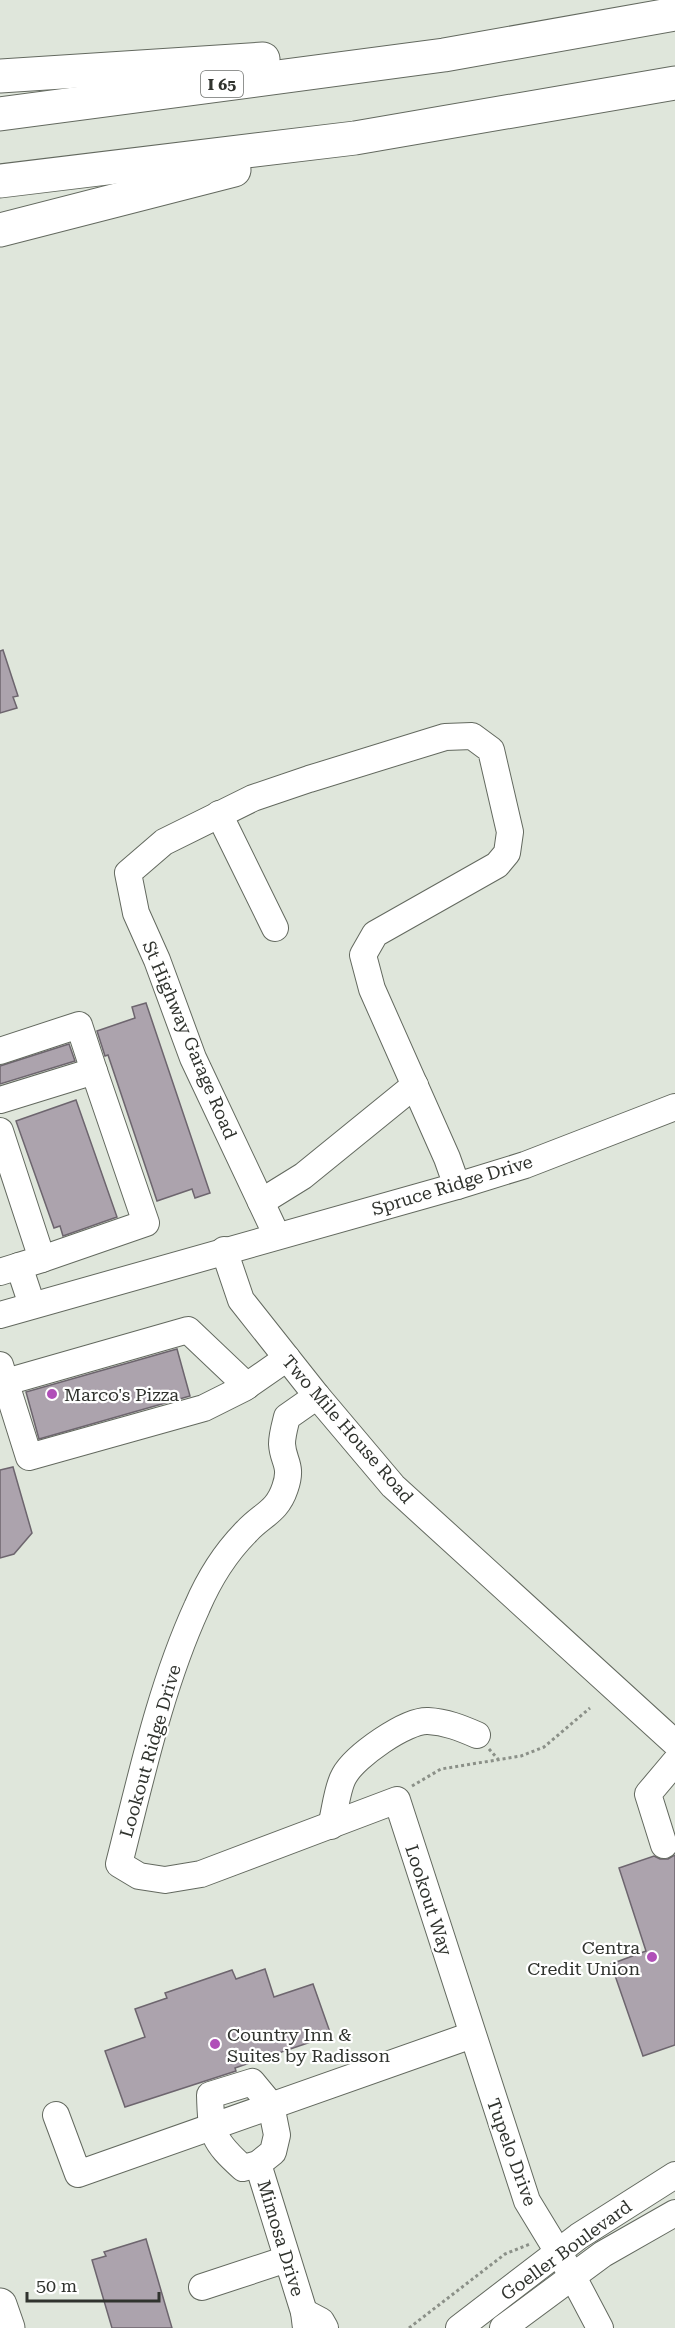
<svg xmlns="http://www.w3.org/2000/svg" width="675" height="2328" font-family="'Roboto Serif',serif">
<rect width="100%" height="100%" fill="#dfe6db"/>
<g fill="#aca3ad" stroke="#6d656e" stroke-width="1.5">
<path d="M3,650L18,696L13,697L17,708L0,713V651Z"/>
<path d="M146,1003L210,1193L195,1198L192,1189L157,1201L108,1055L105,1056L97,1031L135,1018L132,1007Z"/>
<path d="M69,1044L75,1061L0,1084V1066Z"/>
<path d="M76,1100L117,1217L63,1236L60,1226L54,1228L16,1121Z"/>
<path d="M177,1349L190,1396L39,1439L26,1392Z"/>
<path d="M13,1467L32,1533L14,1554L0,1558V1470Z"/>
<path d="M675,1855V2045L643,2056L611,1964L646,1951L619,1868L654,1856L660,1859H668Z"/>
<path d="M265,1969L274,1997L313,1984L331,2035L235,2068L236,2071L125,2107L105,2051L145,2037L135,2009L167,1998L165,1993L232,1970L236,1979Z"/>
<path d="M146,2239L172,2328H112L92,2260L106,2256L104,2252Z"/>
</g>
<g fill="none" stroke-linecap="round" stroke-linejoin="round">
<g stroke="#63695f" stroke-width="28">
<g id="minor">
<path d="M219,814L275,928"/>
<path d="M0,1051L79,1025L94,1071"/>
<path d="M0,1100L94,1071L146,1223L42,1259"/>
<path d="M0,1131L42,1259L19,1266"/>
<path d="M261,1202L303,1176L415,1085"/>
<path d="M277,1236L193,1058L157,960L136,913L128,873L164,842L253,798L309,779L445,737L472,736L491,750L510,832L507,853L497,865L375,934L363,955L372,989L447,1158L457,1186"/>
<path d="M224,1250L241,1300L317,1396L393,1486L675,1743"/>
<path d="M0,1272L19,1266L32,1305"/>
<path d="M0,1315L457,1186L525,1165L675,1107"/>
<path d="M0,1365L29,1457L204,1408L244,1388L287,1358"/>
<path d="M6,1382L188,1330L247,1386"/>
<path d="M317,1396L287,1417C285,1425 282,1435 282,1444C283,1462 293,1465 285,1488C277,1512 263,1514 247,1531C225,1553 209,1579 197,1607C160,1688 141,1778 119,1864L139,1876L165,1880L201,1874L397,1800L527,2201L572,2275L600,2328"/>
<path d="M331,1826C335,1812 337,1788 344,1776C355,1756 406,1720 428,1721C446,1722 461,1728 477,1735"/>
<path d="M664,1845L648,1794L675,1762"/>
<path d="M252,2082L271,2105L277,2135L273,2152L258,2164L243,2168C213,2141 211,2134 210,2095Z"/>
<path d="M56,2115L78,2174L472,2035"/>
<path d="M258,2164L304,2312L306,2328"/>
<path d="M202,2287L287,2259"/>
<path d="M304,2312L321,2321L325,2328"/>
<path d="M459,2328L579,2236L675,2175"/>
<path d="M503,2328L603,2254L675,2213"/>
</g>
</g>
<g stroke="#63695f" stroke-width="35">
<g id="highway">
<path d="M0,76L263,59"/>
<path d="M0,114L444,55L675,14"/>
<path d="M0,181L355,138L675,83"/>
<path d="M0,230L234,170"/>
<path d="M0,2305L8,2328"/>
</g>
</g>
<g stroke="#8b9088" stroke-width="3" stroke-dasharray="3 3" stroke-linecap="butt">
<path d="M489,1749L498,1759"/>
<path d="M412,1786L441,1769L521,1756L544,1747L590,1708"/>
<path d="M409,2328L505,2254L530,2244"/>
</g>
<use href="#minor" stroke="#fff" stroke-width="26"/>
<use href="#highway" stroke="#fff" stroke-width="33"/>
</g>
<g fill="#b04fb8" stroke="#fff" stroke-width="2">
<circle cx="52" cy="1394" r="6"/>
<circle cx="652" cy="1957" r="6"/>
<circle cx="215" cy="2044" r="6"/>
</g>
<g text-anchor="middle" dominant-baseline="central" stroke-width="4.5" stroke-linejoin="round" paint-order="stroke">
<rect fill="#fff" stroke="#6e706d" stroke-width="1.5" x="201" y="71" width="42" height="26" rx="4.5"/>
<g font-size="16" font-weight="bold" fill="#30332e">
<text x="222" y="84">I 65</text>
</g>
<g font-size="18" fill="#30332e" stroke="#fff">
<text transform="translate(190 1040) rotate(67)">St Highway Garage Road</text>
<text transform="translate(452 1185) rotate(-17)">Spruce Ridge Drive</text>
<text transform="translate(348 1429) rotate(49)">Two Mile House Road</text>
<text transform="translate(150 1751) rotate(-74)">Lookout Ridge Drive</text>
<text transform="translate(429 1900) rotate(72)">Lookout Way</text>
<text transform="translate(512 2152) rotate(70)">Tupelo Drive</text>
<text transform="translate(281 2238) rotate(73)">Mimosa Drive</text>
<text transform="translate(566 2250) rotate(-36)">Goeller Boulevard</text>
</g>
<g font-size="18" fill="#30332e" stroke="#fff" text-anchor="start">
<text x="64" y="1394">Marco's Pizza</text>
<text x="640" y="1947" text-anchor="end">Centra<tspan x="640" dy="21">Credit Union</tspan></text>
<text x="227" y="2034">Country Inn &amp;<tspan x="227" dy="21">Suites by Radisson</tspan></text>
</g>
</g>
<path d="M27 2292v9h132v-9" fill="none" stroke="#30332e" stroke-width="3"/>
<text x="36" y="2292" font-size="18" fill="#30332e" stroke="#ffffff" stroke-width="4.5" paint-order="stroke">50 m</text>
</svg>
